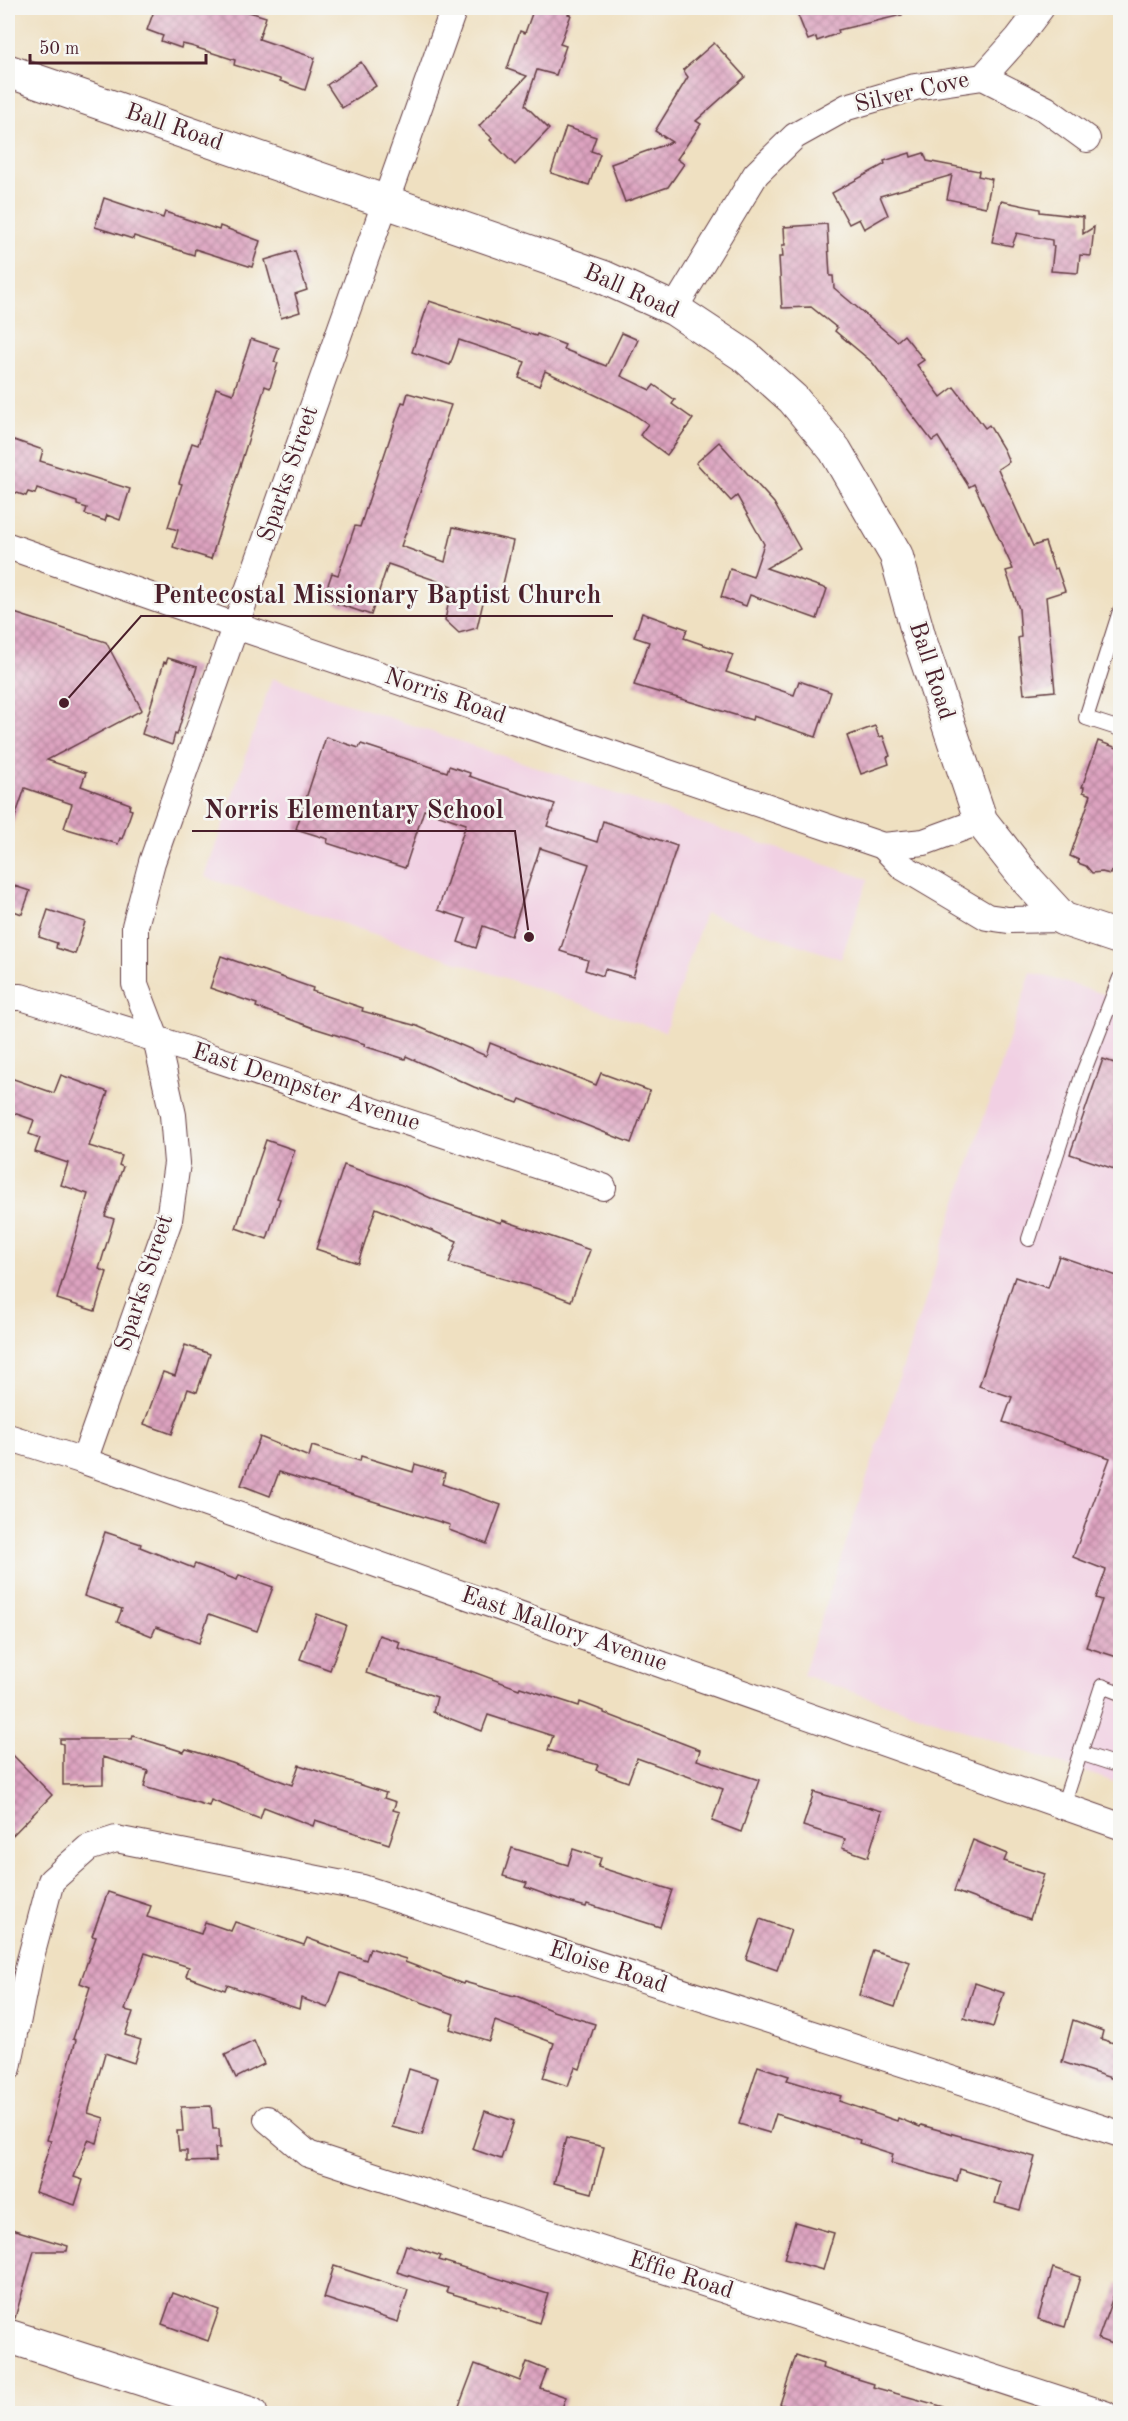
<svg xmlns="http://www.w3.org/2000/svg" width="1128" height="2421" font-family="'Old Standard TT',serif">
<defs>
<pattern id="building-cross-hatch" width="8" height="8" patternUnits="userSpaceOnUse" patternTransform="scale(1.5)"><rect width="8" height="8" fill="#dda3c0"/><path d="M0 0l8 8M0 8l8-8" fill="none" stroke="#b5849c"/></pattern>
</defs>
<rect width="100%" height="100%" fill="#f6f6f2"/>
<filter id="ink" filterUnits="userSpaceOnUse"><feTurbulence type="fractalNoise" baseFrequency=".0167" numOctaves="2"/><feDisplacementMap in="SourceGraphic" scale="12" xChannelSelector="R" yChannelSelector="G"/><feConvolveMatrix kernelMatrix="1 2 1 2 8 2 1 2 1" color-interpolation-filters="sRGB"/></filter>
<filter id="wash" filterUnits="userSpaceOnUse"><feTurbulence type="fractalNoise" baseFrequency=".008" numOctaves="4" result="noise"/><feDisplacementMap in="SourceGraphic" scale="24" xChannelSelector="R" yChannelSelector="G"/><feGaussianBlur stdDeviation="1.35" result="paint"/><feColorMatrix in="noise" values="0 0 0 0 0 0 0 0 0 0 0 0 0 0 0 0 0 1.4 0 .05"/><feComposite in="paint" operator="in"/></filter>
<g filter="url(#wash)">
<rect width="100%" height="100%" fill="#efe0c1"/>
<g fill="#f1d0e3">
<path d="M272,678L868,879L841,959L705,913L665,1032L205,877Z"/>
<path d="M1031,972L1120,999V1784L803,1675Z"/>
</g>
<g id="blocks">
<g fill="url(#building-cross-hatch)">
<path d="M155,8H236L266,17L259,39L315,58L305,90L280,81V79L234,65L235,60L191,46L182,44L181,48L161,41L163,36L147,30Z"/>
<path d="M534,8H570L568,14L571,15L560,44L566,46L556,75L537,70L525,105L549,129L515,165L490,140L492,138L479,126L527,76L507,69L520,31L525,33Z"/>
<path d="M795,8H901L902,15L838,30L839,33L817,41L816,37L808,40Z"/>
<path d="M714,43L745,77L696,121L701,124L677,159L684,164L668,187L625,202L611,164L672,142L655,131L688,77L683,70Z"/>
<path d="M361,62L376,86L342,108L327,85Z"/>
<path d="M566,127L596,137L591,151L600,154L589,185L551,173Z"/>
<path d="M910,153L911,157L924,153L927,161L979,171L978,176L992,179L986,207L947,199L952,175L880,196L888,215L864,229L859,219L849,224L832,193L885,164L884,161Z"/>
<path d="M104,198L163,218L165,212L219,230L220,226L260,241L252,267L195,249L194,255L134,236L133,239L95,227Z"/>
<path d="M1001,201L1040,209V212L1083,217V234L1094,227L1091,256L1080,255L1078,273L1051,271L1054,246H1052V240L1017,233L1012,246L992,242Z"/>
<path d="M827,224L830,276H833L834,288L897,341L904,335L924,360L917,365L941,397L954,387L985,428L989,425L1004,450L1009,462L998,469L1033,546L1045,542L1054,569L1057,568L1065,591L1046,597L1055,691L1024,694L1018,638L1021,637L1019,609L1006,571L1013,569L974,484L969,487L938,437L932,441L872,362L835,331L837,328L811,307L782,308L779,257H783L782,245H785L784,227Z"/>
<path d="M295,251L307,290L295,294L300,312L281,318L265,260Z"/>
<path d="M429,301L536,336L537,334L565,345L563,349L606,366L622,333L638,340L621,376L650,390L654,385L675,400L672,404L693,419L667,455L640,435L648,424L627,410L545,371L539,386L519,378L525,362L459,340L450,365L412,352Z"/>
<path d="M251,339L279,348L274,362L278,363L270,388L265,386L211,559L173,547L178,530L168,527L182,484L179,483L192,443L198,445L216,388L233,394Z"/>
<path d="M408,393L451,405L401,546L445,562L453,527L513,541L500,597L485,594L477,628L459,633L445,620L452,586L388,564L371,615L323,599L332,573L338,575L355,526L360,527L382,459H383L402,402L405,403Z"/>
<path d="M14,440L43,450L40,461L130,489L120,520L107,515L105,521L85,514L87,508L77,505V502L37,488L35,494L28,492L26,496L8,490V461Z"/>
<path d="M719,442L774,503L800,549L766,568L827,589L817,619L750,595L746,606L721,597L730,569L753,577L764,544L737,496L731,501L696,463Z"/>
<path d="M8,611L106,642L142,710L47,760L86,773L81,786L130,804L129,809L132,810L122,839L120,838L118,844L64,828L72,804L25,788L11,829L8,828Z"/>
<path d="M642,613L687,629L684,638L733,655L726,672L794,695L799,681L831,692L816,737L753,716L752,720L634,685L649,642L634,637Z"/>
<path d="M168,658L197,667L177,735L175,734L172,745L142,734L164,662L166,663Z"/>
<path d="M875,726L879,737L883,736L890,756L887,757L889,764L861,774L847,736Z"/>
<path d="M326,737L359,748L361,744L447,772L449,766L470,773L469,776L495,785L555,804L547,826L597,842L603,821L677,846L633,977L605,969L603,976L585,970L588,960L560,951L589,864L540,848L511,936L483,926L476,948L458,942L466,919L438,910L466,824L424,810L405,868L327,843L328,839L296,829Z"/>
<path d="M1098,741L1120,749V874L1111,871L1110,874L1102,872L1092,873L1086,866L1078,863L1079,860L1070,856L1091,795L1083,792L1084,787H1082Z"/>
<path d="M8,884L30,891L22,914L8,909Z"/>
<path d="M48,910L85,922L75,954L56,948L57,943L39,937Z"/>
<path d="M221,956L313,988L312,991L363,1008L362,1011L417,1026L486,1056L490,1043L596,1085L601,1073L650,1091L631,1143L520,1099L518,1103L474,1087L406,1056L405,1059L364,1046L365,1044L314,1028L256,1007L257,1004L210,988Z"/>
<path d="M1103,1059L1120,1065V1171L1070,1154Z"/>
<path d="M61,1075L108,1092L89,1146L122,1156L119,1165L123,1167L105,1216L114,1219L99,1269L107,1272L95,1311L57,1299L88,1194L61,1185L68,1163L35,1152L40,1138L29,1134L34,1120L8,1111V1077L54,1093Z"/>
<path d="M266,1140L295,1150L277,1198L280,1199L267,1239L236,1228Z"/>
<path d="M344,1165L402,1185L435,1200L501,1223L502,1220L590,1250L571,1301L542,1290L449,1263L457,1241L376,1208L358,1263L316,1249Z"/>
<path d="M1059,1256L1120,1277V1658L1086,1647L1102,1600L1096,1598L1106,1570L1073,1557L1110,1458L1003,1422L1012,1397L979,1386L1015,1277L1048,1288Z"/>
<path d="M185,1345L210,1354L197,1392L188,1389L172,1434L144,1424L163,1372L175,1376Z"/>
<path d="M260,1437L309,1457L312,1446L360,1461L361,1456L413,1472L415,1464L445,1473L442,1484L501,1505L487,1544L449,1530L450,1525L279,1472L270,1496L241,1485Z"/>
<path d="M105,1532L141,1544L140,1547L193,1568L195,1564L237,1580L239,1575L273,1587L257,1631L209,1614L199,1643L156,1627L152,1636L117,1622L122,1609L84,1596Z"/>
<path d="M317,1614L346,1625L330,1670L300,1659Z"/>
<path d="M379,1635L400,1642L398,1648L471,1672V1671L519,1689L520,1687L579,1706L580,1702L604,1711V1713L700,1750L697,1760L759,1780L741,1832L712,1821L723,1789L637,1758L628,1782L596,1770L598,1765L548,1750L553,1736L488,1715L482,1731L433,1712L437,1697L366,1673Z"/>
<path d="M133,1736L184,1752L186,1749L232,1763L292,1785L299,1765L386,1793L384,1798L396,1802L393,1810L400,1812L389,1844L315,1820L313,1826L264,1807L260,1819L211,1800L209,1806L144,1787L148,1771L103,1757V1784L63,1785V1744L60,1743V1739H132Z"/>
<path d="M8,1750L52,1795L8,1840Z"/>
<path d="M814,1792L882,1811L868,1857L842,1848L845,1839L803,1826Z"/>
<path d="M973,1840L1007,1854L1004,1861L1044,1874L1030,1919L954,1891Z"/>
<path d="M512,1848L568,1865L573,1849L601,1858L598,1867L672,1890L660,1927L587,1904L586,1907L558,1899L525,1887L527,1883L503,1876Z"/>
<path d="M108,1892L151,1906L147,1917L201,1934L205,1922L231,1931L235,1922L304,1945L307,1938L366,1960L370,1948L406,1959L405,1962L463,1984L464,1982L514,1996L515,1995L553,2011L595,2024L580,2069L575,2067L568,2086L543,2078L554,2043L495,2021L489,2041L450,2029L454,2014L341,1973L328,2008L301,1998L299,2009L227,1985L225,1990L186,1976L189,1967L145,1953L125,2010L133,2012L125,2035L141,2040L134,2063L105,2053L88,2113L104,2118L97,2143L88,2140L74,2177L83,2180L75,2205L35,2192L51,2141L47,2140L50,2129L76,2040L73,2039L90,1987L80,1983L96,1937L92,1936Z"/>
<path d="M760,1919L791,1930L777,1970L746,1959Z"/>
<path d="M873,1950L910,1962L895,2007L859,1995Z"/>
<path d="M975,1983L1004,1993L993,2027L964,2018Z"/>
<path d="M1073,2020L1103,2031L1101,2039L1120,2045V2081L1062,2062Z"/>
<path d="M254,2041L264,2064L236,2078L225,2055Z"/>
<path d="M758,2066L789,2076L787,2080L841,2096L839,2101L897,2121L898,2118L920,2127L921,2125L1035,2157L1020,2210L995,2203L1001,2182L960,2169L957,2181L891,2163L893,2154L859,2143L860,2140L776,2114L770,2133L739,2124Z"/>
<path d="M409,2069L438,2078L422,2135L392,2127Z"/>
<path d="M211,2106L213,2129H219L220,2148H215L216,2161L187,2162V2151H179L177,2131H183L181,2107Z"/>
<path d="M485,2111L514,2121L501,2159L472,2149Z"/>
<path d="M566,2138L604,2147L592,2193L554,2183Z"/>
<path d="M795,2222L834,2233L823,2270L784,2259Z"/>
<path d="M8,2228L68,2246L67,2251H34L15,2318H8Z"/>
<path d="M406,2245L441,2256L439,2260L548,2294L539,2323L501,2310V2308L446,2292L448,2288L397,2272Z"/>
<path d="M334,2266L408,2290L398,2322L324,2298Z"/>
<path d="M1053,2268L1080,2277L1065,2327L1038,2319Z"/>
<path d="M1118,2283L1120,2284V2347L1098,2339Z"/>
<path d="M173,2293L219,2310L208,2341L162,2324Z"/>
<path d="M796,2355L823,2364L822,2368L874,2384L873,2387L948,2408L947,2414H809L780,2404Z"/>
<path d="M527,2362L547,2370L540,2388L566,2397L560,2414H479L459,2406L475,2364L520,2381Z"/>
</g>
</g>
</g>
<g filter="url(#ink)">
<use href="#blocks" fill-opacity="0" stroke="#633c42" stroke-width="1.5"/>
<g fill="none" stroke-linecap="round" stroke-linejoin="round">
<g stroke="#633c42" stroke-width="16">
<g id="service">
<path d="M1120,611L1086,718L1120,729"/>
<path d="M1029,1239L1083,1073L1120,978"/>
<path d="M1080,1753L1120,1766"/>
<path d="M1063,1806L1102,1686L1120,1693"/>
</g>
</g>
<g stroke="#633c42" stroke-width="28">
<g id="minor">
<path d="M983,77L1018,38L1041,8"/>
<path d="M674,309L756,174L795,136L847,107L915,87L983,77L1046,109L1087,139"/>
<path d="M8,546L236,626L883,846"/>
<path d="M981,821L924,842L883,846L903,867L987,917L1008,920L1063,919"/>
<path d="M8,997H21L156,1039L603,1187"/>
<path d="M8,1437L84,1461L1120,1826"/>
<path d="M84,1461L169,1220L177,1163L173,1115L156,1039L135,984V926L152,862L454,8"/>
<path d="M8,2068L29,1964L51,1881L88,1848L116,1839L363,1888L1120,2134"/>
<path d="M267,2119L308,2154L1105,2414"/>
</g>
</g>
<g stroke="#633c42" stroke-width="35">
<g id="secondary">
<path d="M8,71L603,277L674,309L745,356L793,399L835,450L896,555L920,640L981,821L1029,882L1063,919L1120,938"/>
<path d="M8,2336L251,2414"/>
</g>
</g>
<use href="#service" stroke="#fff" stroke-width="14"/>
<use href="#minor" stroke="#fff" stroke-width="26"/>
<use href="#secondary" stroke="#fff" stroke-width="33"/>
</g>
</g>
<g text-anchor="middle" dominant-baseline="central" stroke-width="5" stroke-linejoin="round" paint-order="stroke">
<g font-size="24" fill="#4a1f2b" stroke="#f6f6f2">
<text transform="translate(912 93) rotate(-13)">Silver Cove</text>
<text transform="translate(174 128) rotate(19)">Ball Road</text>
<text transform="translate(631 292) rotate(24)">Ball Road</text>
<text transform="translate(289 474) rotate(-71)">Sparks Street</text>
<text transform="translate(931 671) rotate(72)">Ball Road</text>
<text transform="translate(445 697) rotate(19)">Norris Road</text>
<text transform="translate(306 1088) rotate(18)">East Dempster Avenue</text>
<text transform="translate(145 1283) rotate(-72)">Sparks Street</text>
<text transform="translate(564 1630) rotate(19)">East Mallory Avenue</text>
<text transform="translate(608 1968) rotate(18)">Eloise Road</text>
<text transform="translate(681 2276) rotate(18)">Effie Road</text>
</g>
</g>
<path fill="none" stroke="#4a1f2b" stroke-width="2" d="M64 703L141 616H613M529 937L515 831H192"/>
<g fill="#4a1f2b" stroke="#f6f6f2" stroke-width="2">
<circle cx="64" cy="703" r="6"/>
<circle cx="529" cy="937" r="6"/>
</g>
<g font-size="26" text-anchor="middle" font-weight="bold" fill="#4a1f2b" stroke="#f6f6f2" stroke-width="5" stroke-linejoin="round" paint-order="stroke">
<text x="377" y="603">Pentecostal Missionary Baptist Church</text>
<text x="354" y="818">Norris Elementary School</text>
</g>
<rect width="1128" height="2421" fill="none" stroke="#f6f6f2" stroke-width="30"/>
<path d="M30 54v9h176v-9" fill="none" stroke="#4a1f2b" stroke-width="3"/>
<text x="39" y="54" font-size="18" fill="#4a1f2b" stroke="#f6f6f2" stroke-width="4.5" paint-order="stroke">50 m</text>
</svg>
